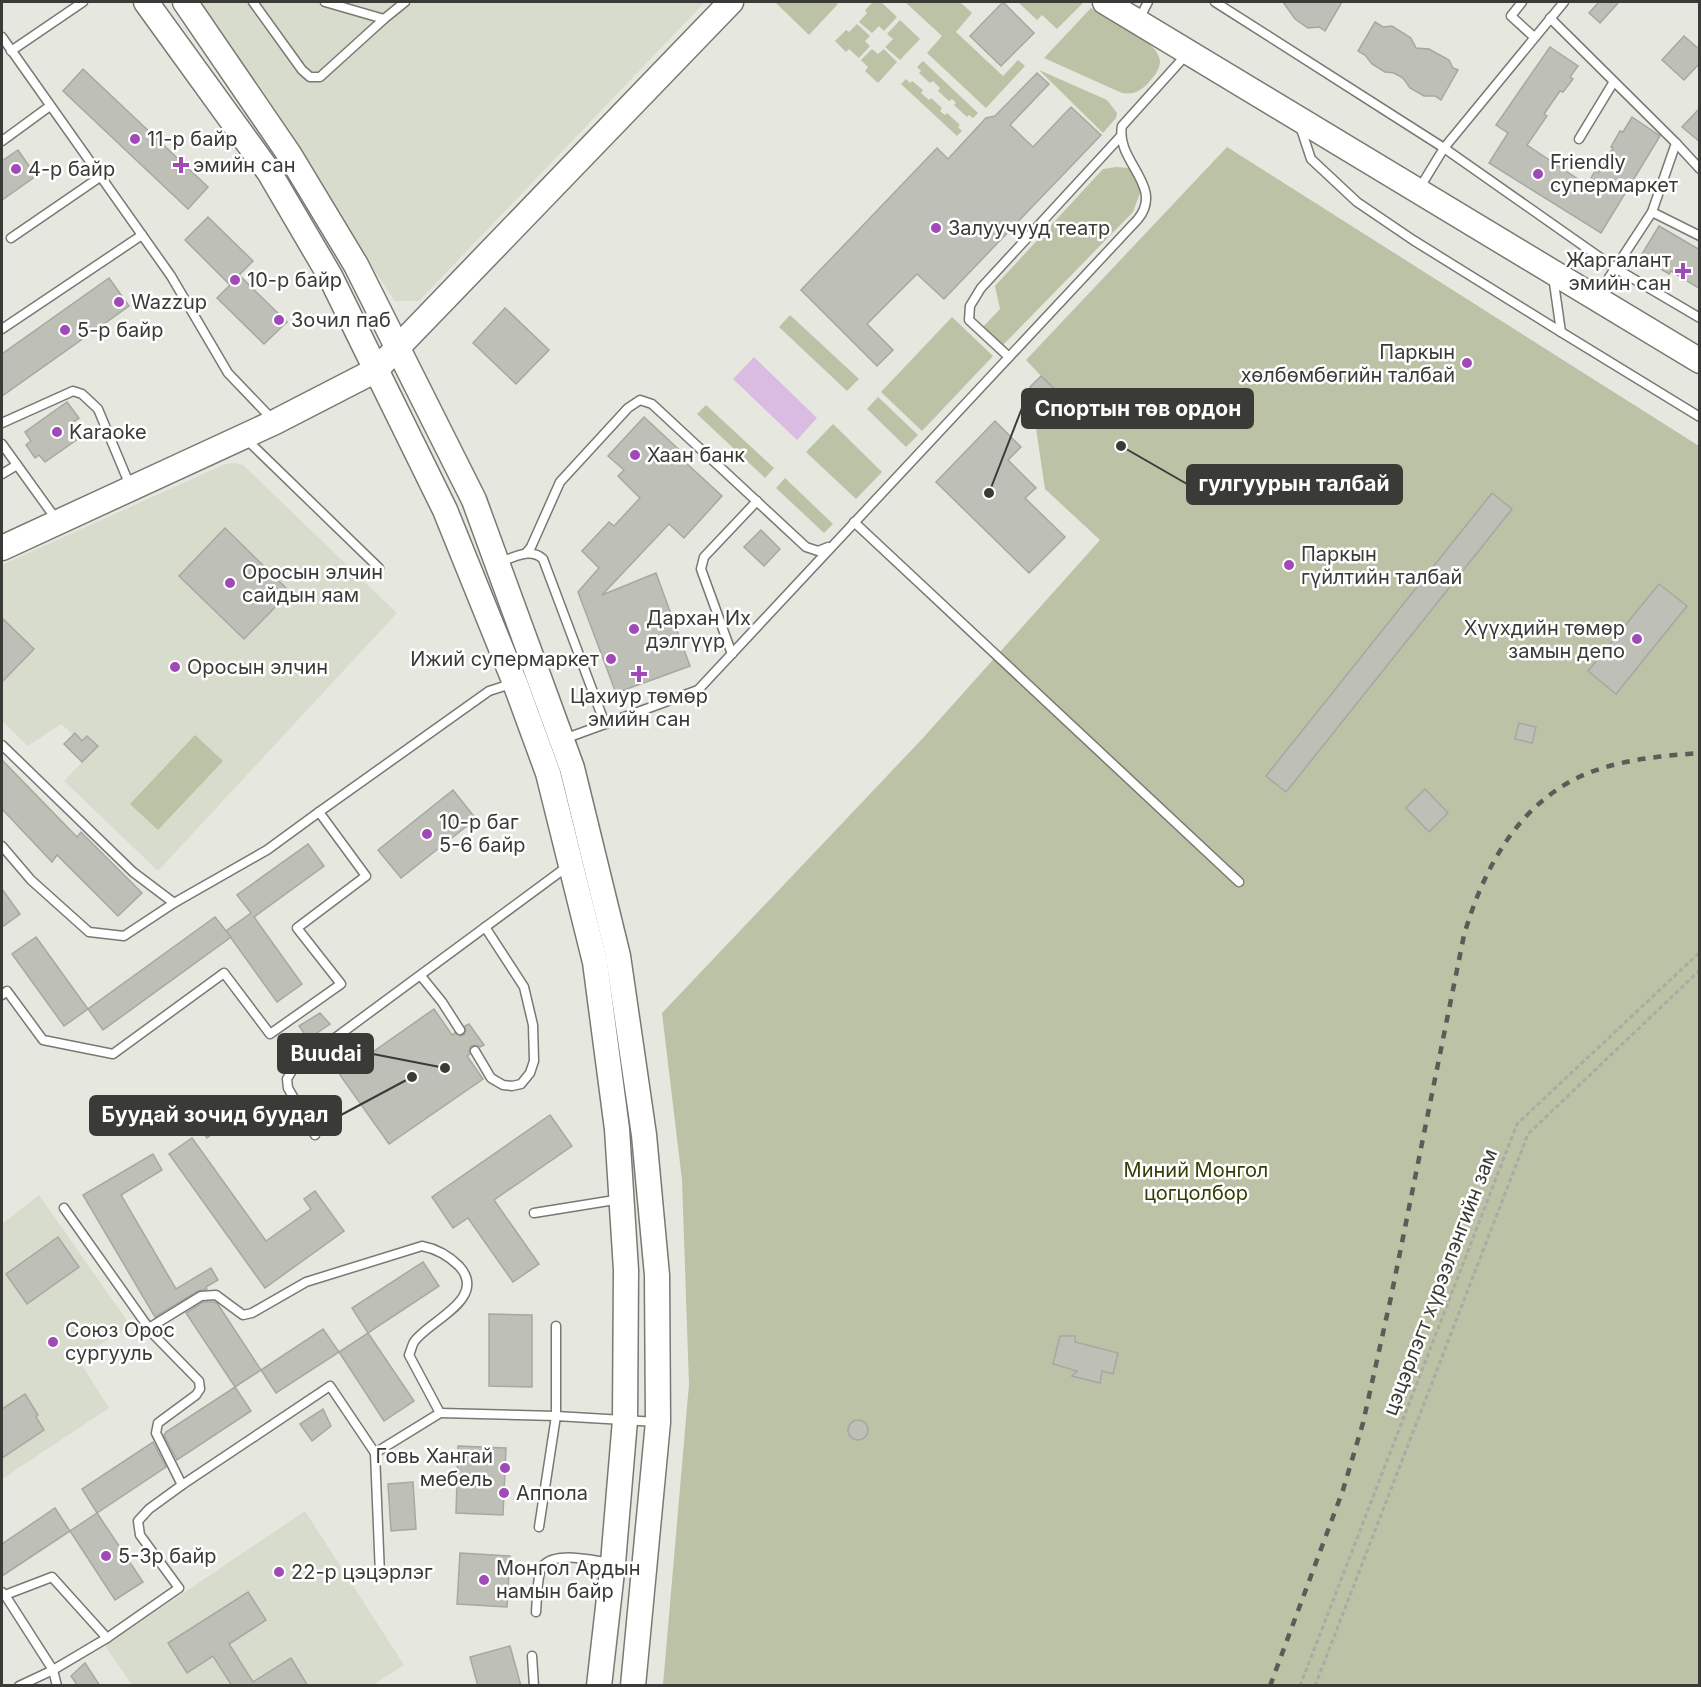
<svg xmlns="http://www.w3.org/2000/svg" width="1701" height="1687" font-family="Inter,sans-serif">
<rect width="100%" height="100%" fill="#e6e8e0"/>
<g fill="#d8dccd">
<path d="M192,2H705L419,301H395Z"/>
<path d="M235,463L243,465L397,613L158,871L64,781L82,762L64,744L73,735L61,724L28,746L2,721V565L225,464Z"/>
<path d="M39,1195L130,1325L78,1359L109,1408L2,1479V1224Z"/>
<path d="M305,1511L404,1665L373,1685H132L105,1646Z"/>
</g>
<g fill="#bbc2a5">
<path d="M775,2H835L838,4L809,35Z"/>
<path d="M873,2H881L897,17L884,31L879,26L872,33L859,22L867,13L865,10Z"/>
<path d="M905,2H960L972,13L956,32L1003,76L1018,60L1025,66L986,108L927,53L942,36Z"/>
<path d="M1018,2H1084L1057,29L1042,15L1037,20Z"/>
<path d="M1091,8C1107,18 1159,41 1160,61C1160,69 1155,75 1150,81C1141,91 1135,95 1122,93L1044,58Z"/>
<path d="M900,20L920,39L900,60L885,47L893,39L887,34Z"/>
<path d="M857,24L870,36L865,41L870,46L859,58L849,49L846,52L835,41L846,30L849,32Z"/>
<path d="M872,49L878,54L884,49L897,62L878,83L865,71L868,67L861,60Z"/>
<path d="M923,61L978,113L973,118L969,115L967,117L954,105L956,103L952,99L949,101L938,91L940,88L933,81L930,83L919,73L921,71L917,67Z"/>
<path d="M1039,70L1107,100L1117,113L1116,118L1103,133Z"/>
<path d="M906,79L910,83L912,81L923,90L921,93L929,100L931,98L942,108L940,111L945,115L947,113L960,125L958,127L962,131L957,136L901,84Z"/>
<path d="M1227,147L1699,446V1685H663L689,1384L682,1180L662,1013L923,738L1100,540L1045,489L1030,387L1041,376L1026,360Z"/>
<path d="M1116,167L1129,168L1138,177L1140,193L1133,212L1002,346L982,328L1000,309L995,286L1103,169Z"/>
<path d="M790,315L859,379L847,391L779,327Z"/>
<path d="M952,317L993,356L922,431L881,392Z"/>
<path d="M878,397L918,435L906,447L867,409Z"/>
<path d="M706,405L774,468L765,478L697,414Z"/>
<path d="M833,424L882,472L856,499L806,452Z"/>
<path d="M785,478L833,524L824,533L776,488Z"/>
<path d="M195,735L223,761L158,830L130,804Z"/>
</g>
<path fill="#dabce3" d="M754,357L817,418L797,440L733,379Z"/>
<g fill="#bec0b8" stroke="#a6a8a1" stroke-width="1.5">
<path d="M1003,2L1034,33L1001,66L970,36Z"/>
<path d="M1283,2H1342L1325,31L1319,27L1308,28L1295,19Z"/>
<path d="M1599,2H1619L1600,23L1589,13Z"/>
<path d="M1375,22L1383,27L1392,26L1411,38L1416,48L1429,49L1449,60L1453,68L1458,70L1441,100L1435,96H1424L1410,88L1403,78L1394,73L1385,72L1372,64L1365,55L1358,51Z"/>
<path d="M1684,36L1700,50V63L1684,80L1662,60Z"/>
<path d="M1550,47L1578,66L1570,77L1573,79L1563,92L1560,91L1544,114L1547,116L1527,145L1587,185L1595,171L1598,173L1613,148L1611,147L1620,131L1623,132L1632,117L1660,136L1601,233L1489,163L1508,133L1496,125Z"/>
<path d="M83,69L208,187L188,209L63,91Z"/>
<path d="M1037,73L1049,84L1010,125L1033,147L1071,107L1101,135L944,299L917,274L867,324L893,350L877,366L801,290L937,148L948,159L986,118L995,116Z"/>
<path d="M1700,108V142L1682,127Z"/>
<path d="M18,150L36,176L2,200V161Z"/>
<path d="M208,217L253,261L239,275L287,322L264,344L217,298L230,285L185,240Z"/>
<path d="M1659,226L1700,250V289L1671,271L1669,274L1654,265L1656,262L1642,254Z"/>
<path d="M109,278L129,306L2,396V354Z"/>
<path d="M505,308L549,350L516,384L473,343Z"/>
<path d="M1041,376L1062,396L1051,408L1030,387Z"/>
<path d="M67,402L79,418L72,423L82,436L45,462L39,455L35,458L26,445L31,441L25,432Z"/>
<path d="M644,417L687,457L684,461L722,496L684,538L669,524L602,595L656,573L690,666L616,693L578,592L599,568L582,551L609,522L614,526L640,498L618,476L624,470L608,456Z"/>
<path d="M995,421L1021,447L1008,460L1036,488L1025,498L1065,537L1029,573L936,482Z"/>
<path d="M1492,493L1512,509L1286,792L1266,776Z"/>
<path d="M225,528L290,592L244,639L179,576Z"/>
<path d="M761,530L780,549L764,566L744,547Z"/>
<path d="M1659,584L1687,606L1616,694L1588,671Z"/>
<path d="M2,618L34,649L2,682Z"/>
<path d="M1519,723L1536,727L1532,743L1515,739Z"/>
<path d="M75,733L82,741L87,736L98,746L82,762L64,744Z"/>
<path d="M2,760L77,837L81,832L142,893L118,916L57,855L52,862L2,809Z"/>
<path d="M1425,789L1448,813L1429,832L1406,808Z"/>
<path d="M453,790L476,819L401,878L378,850Z"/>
<path d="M308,844L324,866L254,917L302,984L277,1002L226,931L251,913L237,895Z"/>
<path d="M2,889L20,914L2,927Z"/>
<path d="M215,917L231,937L103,1030L88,1009Z"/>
<path d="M36,937L88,1009L64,1026L12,954Z"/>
<path d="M434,1009L452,1035L455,1033L460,1036L464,1035L466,1030L465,1026L469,1024L484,1045L480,1047L476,1045L471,1046L469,1050L470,1054L467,1056L483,1079L389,1144L340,1075Z"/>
<path d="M320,1013L330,1024L308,1039L299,1026Z"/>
<path d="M223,1104L233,1118L207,1138L197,1124Z"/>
<path d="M550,1115L572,1146L494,1200L539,1264L513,1282L468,1218L453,1228L432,1197Z"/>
<path d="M192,1138L266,1241L311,1209L304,1199L315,1191L344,1231L265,1288L169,1154Z"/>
<path d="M153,1154L162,1170L121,1195L176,1289L211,1268L218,1280L206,1287L207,1289L198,1291L155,1317L83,1195Z"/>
<path d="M58,1237L79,1267L27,1304L6,1274Z"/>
<path d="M423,1262L439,1286L368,1333L352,1308Z"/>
<path d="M203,1302H214L217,1303L261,1370L235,1387L186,1313Z"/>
<path d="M489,1314L532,1315V1387L489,1386Z"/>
<path d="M323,1329L339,1352L276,1393L261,1370Z"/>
<path d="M368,1333L414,1401L384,1421L339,1352Z"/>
<path d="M1060,1336H1075V1342L1118,1353L1113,1374L1102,1371L1100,1383L1072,1376L1077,1371L1053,1364Z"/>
<path d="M235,1387L251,1411L177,1460L164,1435L166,1432Z"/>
<path d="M25,1394L38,1415L36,1417L44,1430L2,1458V1409Z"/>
<path d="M323,1409L331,1426L312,1441L300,1424Z"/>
<circle cx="858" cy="1430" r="10"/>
<path d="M153,1442L166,1467L97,1513L82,1489Z"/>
<path d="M458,1446L506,1448L503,1515L456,1513Z"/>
<path d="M413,1482L416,1529L391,1531L388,1484Z"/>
<path d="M55,1508L70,1531L2,1576V1544Z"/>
<path d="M97,1513L143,1582L115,1600L70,1531Z"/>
<path d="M460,1553L510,1556L507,1607L457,1604Z"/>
<path d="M248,1592L266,1620L229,1644L253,1682L291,1658L308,1686H232L213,1656L187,1673L168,1643Z"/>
<path d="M510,1646L521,1686H478L470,1657Z"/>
<path d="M85,1663L100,1686H78L71,1676Z"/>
</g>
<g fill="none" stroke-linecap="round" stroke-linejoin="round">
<g stroke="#787a72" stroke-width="11">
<g id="lane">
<path d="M253,2L302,70L310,77H320L384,19"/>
<path d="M325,2L384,19L405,2"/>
<path d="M1215,2L1444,148L1419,189"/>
<path d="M1522,2L1511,16L1534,37"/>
<path d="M1564,2L1444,148L1615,268L1700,318"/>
<path d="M1550,18L1676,143L1652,212L1597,296"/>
<path d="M1138,21L1148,2"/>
<path d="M2,37L171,276L228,373L273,420"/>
<path d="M11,51L83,2"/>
<path d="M1300,126L1311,159L1357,202L1413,240L1561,332"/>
<path d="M1579,139L1613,83"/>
<path d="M2,141L50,106"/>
<path d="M1676,143L1700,169"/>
<path d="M1652,212L1700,236"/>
<path d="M11,238L100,177"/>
<path d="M1553,276L1561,332L1700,417"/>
<path d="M2,329L142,235"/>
<path d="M1009,357L969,320L970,306L981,288L1120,137"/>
<path d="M2,423L73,391L82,394L98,409L131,488"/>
<path d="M246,439L379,568"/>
<path d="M2,444L56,519"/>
<path d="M2,474L17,465"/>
<path d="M854,522L1239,882"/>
<path d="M526,553L531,547L560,482L628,408L640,400L652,404L806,547L818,551L828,547"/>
<path d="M498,563C512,558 530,547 543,559L605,724"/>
<path d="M732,654L701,569L704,557L757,501"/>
<path d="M564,739L698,690L1138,219C1165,186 1115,161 1122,126L1186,55"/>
<path d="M2,745L133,872L174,903L267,850L319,812"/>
<path d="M2,846L31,880L89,932L124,936L174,903"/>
<path d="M421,976L442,1002L460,1030"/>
<path d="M2,995L7,991L43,1040L113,1054L224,973L270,1034L341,984L297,928L366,876L319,812L489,691L514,683"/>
<path d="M475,1051L491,1078L503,1085L512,1086L521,1084L530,1073L534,1061L533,1025L524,987L485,927"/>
<path d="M315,1135L288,1088L287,1079L293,1069L568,866"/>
<path d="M64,1208L153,1334L199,1381L200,1389L196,1395L158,1423L156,1433L182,1485"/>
<path d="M534,1213L621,1199"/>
<path d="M440,1413L556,1416V1326"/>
<path d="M375,1453L380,1575"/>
<path d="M539,1527L556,1416L657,1422"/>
<path d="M2,1592L5,1595L52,1577L107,1638L179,1588L140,1535L138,1521L149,1509L182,1485L330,1386L375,1453L440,1413L409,1355C411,1351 412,1345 414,1342C428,1321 489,1299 459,1266C448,1255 437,1249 422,1246L306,1282L252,1313L243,1315L216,1295L201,1296L149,1328"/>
<path d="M5,1595L53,1670L57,1686"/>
<path d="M536,1612C537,1601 537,1579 541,1569C550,1549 594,1561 612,1563"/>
<path d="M532,1656L534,1686"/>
<path d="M19,1686L53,1670L107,1638"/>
</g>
</g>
<g stroke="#787a72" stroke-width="27">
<g id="secondary">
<path d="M146,2L269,172L330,276L445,510L515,683L548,773L595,962L617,1129L626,1270L625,1420L613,1563L599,1686"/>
<path d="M185,2L289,154L356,265L474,500L572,768L618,956L644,1135L657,1275L658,1422L633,1686"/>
<path d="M1105,2L1700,361"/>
<path d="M2,548L275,422L376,370L731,2"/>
</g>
</g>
<g stroke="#aaaba5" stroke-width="3" stroke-dasharray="4.5 3" stroke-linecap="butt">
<path d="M1300,1686L1517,1124L1700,952"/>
<path d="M1315,1686L1528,1134L1700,970"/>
</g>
<use href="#lane" stroke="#fff" stroke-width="8"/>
<use href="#secondary" stroke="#fff" stroke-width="24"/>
<path stroke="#5b5b57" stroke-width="4.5" stroke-dasharray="8 8" stroke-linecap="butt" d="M1270,1686L1343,1490L1363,1423L1391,1297L1464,935C1483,871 1515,808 1579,777C1616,760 1659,756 1700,753"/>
</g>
<g fill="#9f4ab7" stroke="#fff" stroke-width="2">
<circle cx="135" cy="139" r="6"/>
<path d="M178 156h6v6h6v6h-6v6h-6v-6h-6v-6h6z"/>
<circle cx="16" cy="169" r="6"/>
<circle cx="1538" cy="174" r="6"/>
<circle cx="936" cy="228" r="6"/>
<path d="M1680 262h6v6h6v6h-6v6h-6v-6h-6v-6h6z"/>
<circle cx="235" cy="280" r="6"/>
<circle cx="119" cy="302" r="6"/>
<circle cx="279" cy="320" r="6"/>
<circle cx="65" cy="330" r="6"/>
<circle cx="1467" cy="363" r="6"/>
<circle cx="57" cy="432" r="6"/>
<circle cx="635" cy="455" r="6"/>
<circle cx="1289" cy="565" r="6"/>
<circle cx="230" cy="583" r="6"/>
<circle cx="634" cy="629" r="6"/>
<circle cx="1637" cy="639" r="6"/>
<circle cx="611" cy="659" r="6"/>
<circle cx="175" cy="667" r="6"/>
<path d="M636 665h6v6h6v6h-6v6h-6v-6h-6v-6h6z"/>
<circle cx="427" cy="834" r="6"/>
<circle cx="53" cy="1342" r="6"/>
<circle cx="505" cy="1468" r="6"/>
<circle cx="504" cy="1493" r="6"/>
<circle cx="106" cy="1556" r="6"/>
<circle cx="279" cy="1572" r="6"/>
<circle cx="484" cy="1580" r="6"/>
</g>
<g text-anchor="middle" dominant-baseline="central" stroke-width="5" stroke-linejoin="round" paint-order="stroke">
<g font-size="20" fill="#3a3a37" stroke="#fff" text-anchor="start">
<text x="147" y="139">11-р байр</text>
<text x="1550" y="162">Friendly<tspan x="1550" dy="23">супермаркет</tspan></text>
<text x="193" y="165">эмийн сан</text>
<text x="28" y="169">4-р байр</text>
<text x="948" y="228">Залуучууд театр</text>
<text x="1671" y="260" text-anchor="end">Жаргалант<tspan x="1671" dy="23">эмийн сан</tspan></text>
<text x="247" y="280">10-р байр</text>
<text x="131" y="302">Wazzup</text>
<text x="291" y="320">Зочил паб</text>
<text x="77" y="330">5-р байр</text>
<text x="1455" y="352" text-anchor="end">Паркын<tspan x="1455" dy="23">хөлбөмбөгийн талбай</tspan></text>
<text x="69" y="432">Karaoke</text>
<text x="647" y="455">Хаан банк</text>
<text x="1301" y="554">Паркын<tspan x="1301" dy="23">гүйлтийн талбай</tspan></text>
<text x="242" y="572">Оросын элчин<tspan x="242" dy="23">сайдын яам</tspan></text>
<text x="646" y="618">Дархан Их<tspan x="646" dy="23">дэлгүүр</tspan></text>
<text x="1625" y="628" text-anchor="end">Хүүхдийн төмөр<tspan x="1625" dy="23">замын депо</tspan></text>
<text x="599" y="659" text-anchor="end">Ижий супермаркет</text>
<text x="187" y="667">Оросын элчин</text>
<text x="639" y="696" text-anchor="middle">Цахиур төмөр<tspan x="639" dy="23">эмийн сан</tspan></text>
<text x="439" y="822">10-р баг<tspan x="439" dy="23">5-6 байр</tspan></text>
<text x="65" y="1330">Союз Орос<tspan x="65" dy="23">сургууль</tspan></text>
<text x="493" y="1456" text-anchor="end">Говь Хангай<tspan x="493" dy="23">мебель</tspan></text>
<text x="516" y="1493">Аппола</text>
<text x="118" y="1556">5-3р байр</text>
<text x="496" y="1568">Монгол Ардын<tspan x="496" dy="23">намын байр</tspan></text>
<text x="291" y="1572">22-р цэцэрлэг</text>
</g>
<g font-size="20" fill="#363e08" stroke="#fff">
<text x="1196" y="1170">Миний Монгол<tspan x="1196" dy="23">цогцолбор</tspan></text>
</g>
<g font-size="20" fill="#3a3a37" stroke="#fff">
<text transform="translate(1440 1282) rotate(-69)">цэцэрлэгт хүрээлэнгийн зам</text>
</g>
</g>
<path fill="none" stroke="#3a3a37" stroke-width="2" d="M989 493L1022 408M1121 446L1187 484M445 1068L373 1054M412 1077L341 1115"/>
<g fill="#3a3a37" stroke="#fff" stroke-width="2">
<circle cx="989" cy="493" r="6"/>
<circle cx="1121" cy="446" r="6"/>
<circle cx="445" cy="1068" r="6"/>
<circle cx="412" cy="1077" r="6"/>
</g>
<g fill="#3a3a37" stroke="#3a3a37" stroke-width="2">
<rect x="1022" y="389" width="231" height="39" rx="6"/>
<rect x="1187" y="465" width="215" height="39" rx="6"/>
<rect x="278" y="1034" width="95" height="39" rx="6"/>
<rect x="90" y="1096" width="251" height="39" rx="6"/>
</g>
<g font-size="21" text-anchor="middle" font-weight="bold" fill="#fff">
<text x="1138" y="416">Спортын төв ордон</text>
<text x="1294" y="491">гулгуурын талбай</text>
<text x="326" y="1061">Buudai</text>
<text x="215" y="1122">Буудай зочид буудал</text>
</g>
<rect width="1701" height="1687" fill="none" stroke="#3a3a37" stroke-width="6"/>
</svg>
